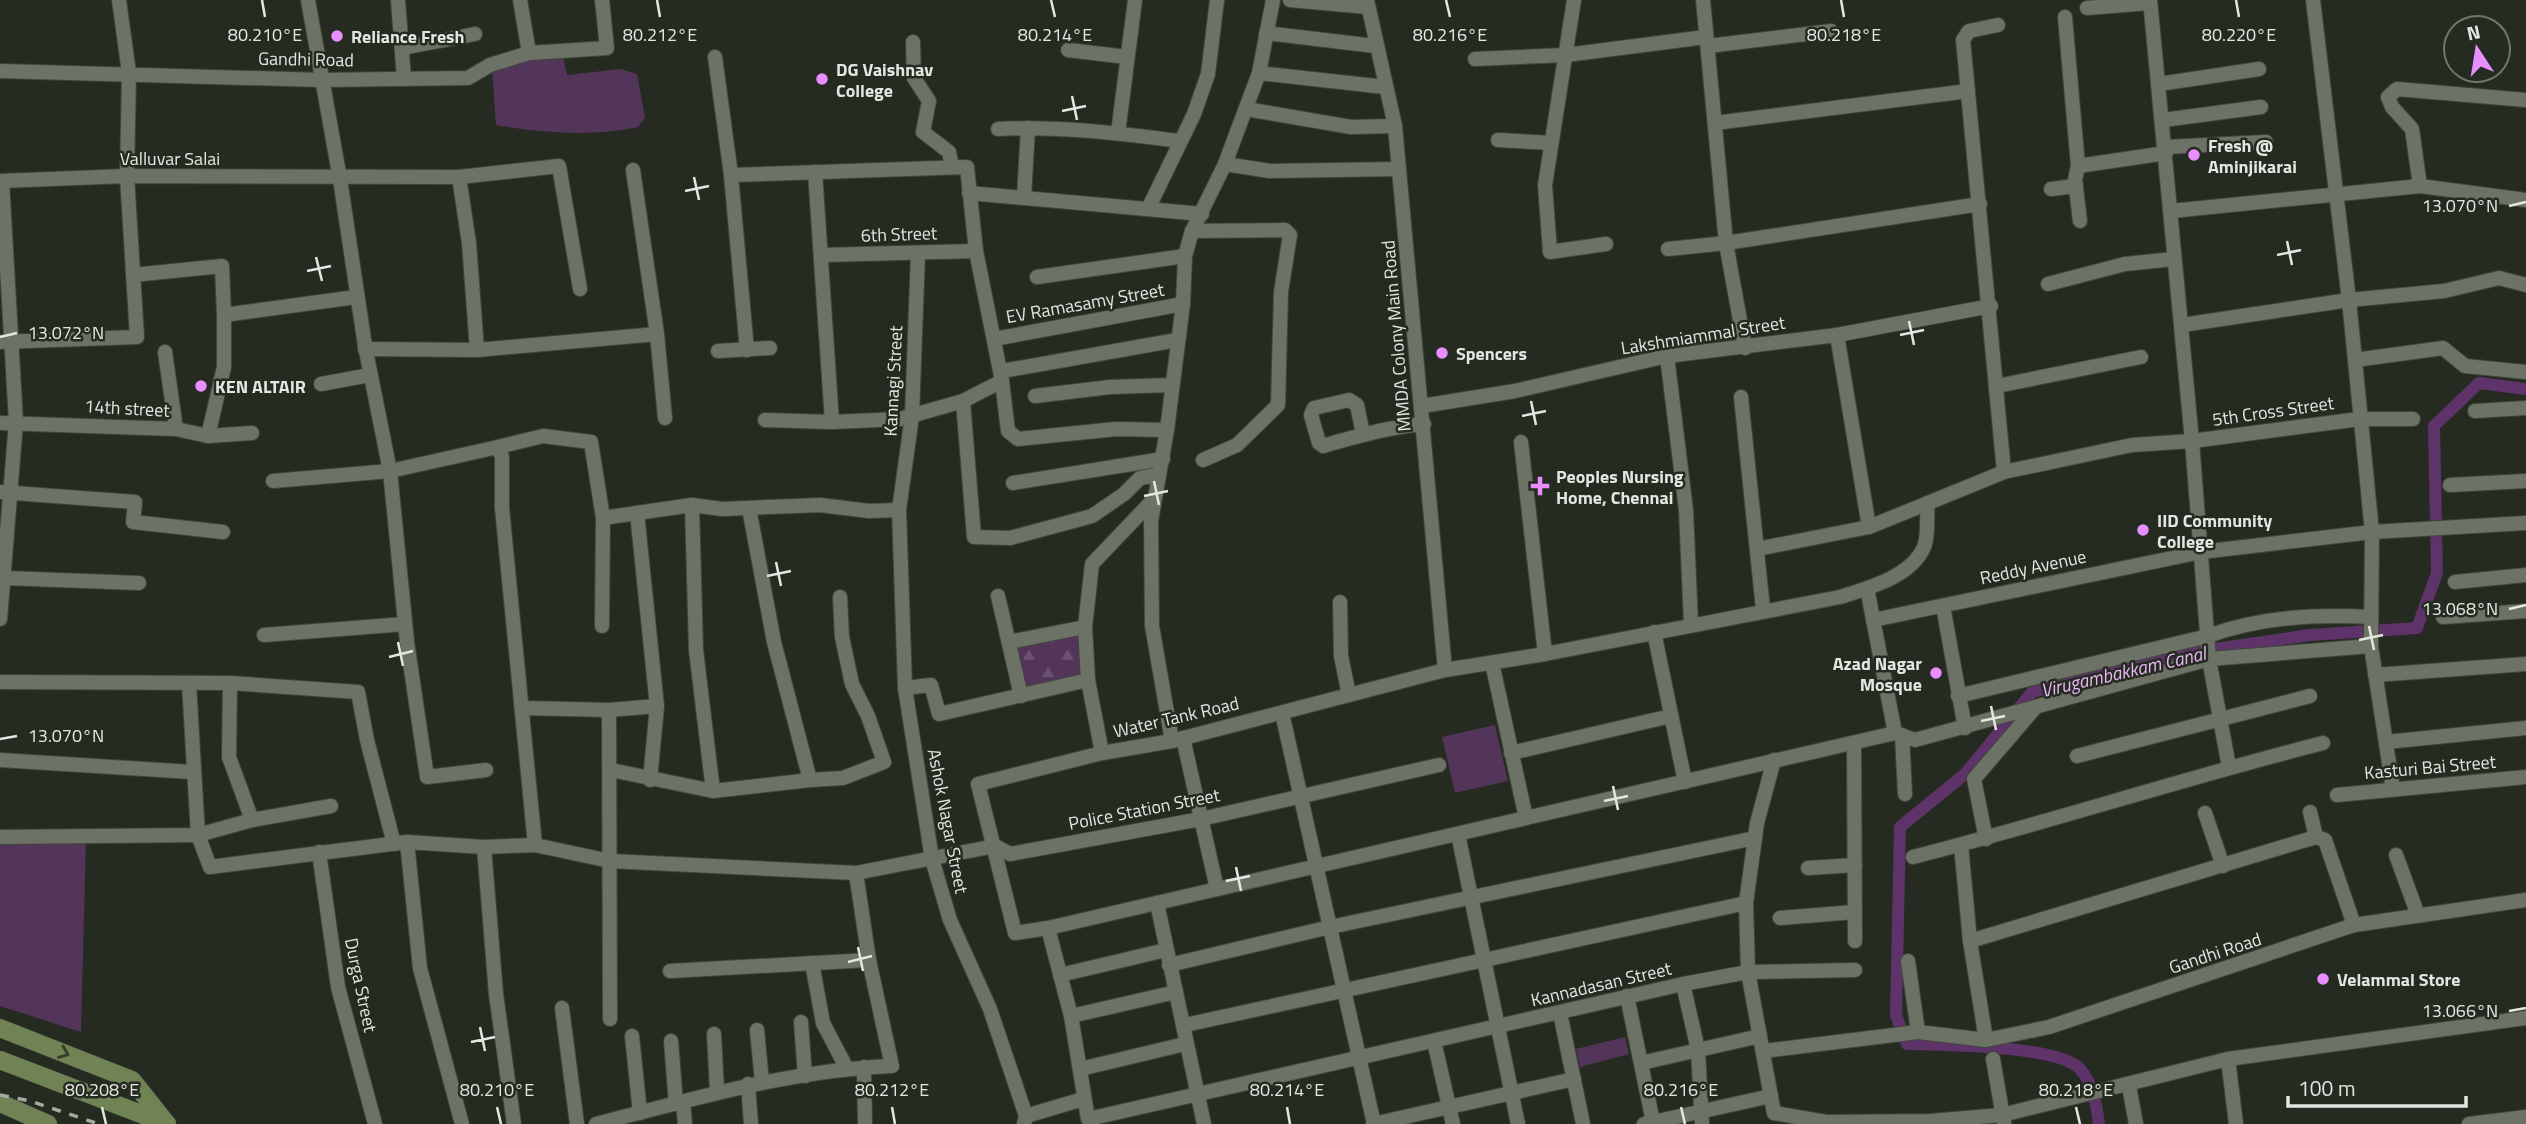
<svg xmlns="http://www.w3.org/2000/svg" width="2526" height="1124" font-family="'Titillium Web',sans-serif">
<defs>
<pattern id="forest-firs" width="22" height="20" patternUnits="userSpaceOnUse" patternTransform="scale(1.75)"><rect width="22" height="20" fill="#523559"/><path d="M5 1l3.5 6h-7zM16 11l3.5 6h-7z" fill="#6b5271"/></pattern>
</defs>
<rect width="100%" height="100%" fill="#262b21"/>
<path fill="url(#forest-firs)" d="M1082,630L1085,680L1021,693L1011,642Z"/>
<g fill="#523559">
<path d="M530,56H563L567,75L621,69L637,74L645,118L638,127C592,137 542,133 496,125L492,69Z"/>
<path d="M1495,725L1508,781L1455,793L1442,737Z"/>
<path d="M86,838L81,1032L0,1006V841Z"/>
<path d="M1625,1037L1629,1054L1580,1067L1576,1049Z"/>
</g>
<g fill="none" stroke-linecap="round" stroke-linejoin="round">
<path stroke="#5e3369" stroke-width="12" d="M2099,1124C2097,1107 2093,1082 2080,1069C2058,1045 1941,1045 1907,1044L1896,1015L1900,827L1965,774L2032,692L2181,654L2310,635L2417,628L2437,573L2434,426L2479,383L2526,389"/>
<g stroke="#42463d" stroke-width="16">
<g id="minor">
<path d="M308,0L340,179L365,346L390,471L407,642L427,777L486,770"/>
<path d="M398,0L404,79"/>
<path d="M520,0L529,53"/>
<path d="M1290,0L1368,7"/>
<path d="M1367,0L1395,126L1445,670"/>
<path d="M1574,0L1545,185L1550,252L1606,244"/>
<path d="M1703,0L1726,243L1745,348"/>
<path d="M2150,0L2192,441L2209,659L2229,767"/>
<path d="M2313,0L2349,300L2372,532L2371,646L2393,789"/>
<path d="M2087,8L2150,3"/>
<path d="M2065,17L2078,166L2075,180L2080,221"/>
<path d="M1998,25L1969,31L1963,40L2004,472"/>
<path d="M1266,33L1375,46"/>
<path d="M913,42L914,78L929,101L923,132L949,152L952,167"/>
<path d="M1708,46L1831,31"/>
<path d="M403,48L475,34"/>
<path d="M1068,50L1127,57"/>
<path d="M715,57L731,175L747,350"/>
<path d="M1475,59L1566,55L1706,37"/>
<path d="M0,71L321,80L468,78L490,65L529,53L607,48L602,0"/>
<path d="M1259,73L1385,87"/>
<path d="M2159,84L2259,69"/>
<path d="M1246,109L1351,127L1395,126"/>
<path d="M2163,120L2261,107"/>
<path d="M1715,123L1968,91"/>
<path d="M998,129C1059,126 1119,133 1179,141"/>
<path d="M1118,133L1135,0"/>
<path d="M1498,140L1551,143"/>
<path d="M2166,147L2266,142"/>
<path d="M1225,164L1270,171L1399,169"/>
<path d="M2078,166L2166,153"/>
<path d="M633,170L657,334L665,418"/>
<path d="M815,172L832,422L900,419L963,401"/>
<path d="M731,175L967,167L976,251L1002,381L963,401L974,537L1010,538L1092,516L1124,494L1140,478L1157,475"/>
<path d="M459,177L559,166L580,289"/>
<path d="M0,181L127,176L459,177L469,243L477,350"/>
<path d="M2420,186L2412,129L2392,107L2388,97L2397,89L2526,100"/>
<path d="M2051,189L2076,186"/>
<path d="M969,193L1202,214"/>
<path d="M1024,197L1028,128"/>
<path d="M1149,207L1194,114L1208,74L1217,0"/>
<path d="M2171,211L2420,186L2526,200"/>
<path d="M1192,231L1285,230L1290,235L1281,292L1278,405L1237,445L1203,460"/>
<path d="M1668,249L1726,243L1980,204"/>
<path d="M918,253L912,416L899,510L905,688L932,859L950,920L990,1009L1026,1116L1024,1124"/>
<path d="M823,255L976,251"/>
<path d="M133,275L222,266L224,315L356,297"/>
<path d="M1037,277L1185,256"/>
<path d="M2048,284L2125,264L2174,259"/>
<path d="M2182,325L2349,300L2444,291L2499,278L2526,285"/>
<path d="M1837,335L1869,527"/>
<path d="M994,339L1183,304"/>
<path d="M0,342L137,337L127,176L129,73L119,0"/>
<path d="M365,349L477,350L657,334"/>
<path d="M718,351L770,348"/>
<path d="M165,352L176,429"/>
<path d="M1667,356L1686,510L1691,624"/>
<path d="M2355,360L2443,348L2465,366L2526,372"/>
<path d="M1002,371L1177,340"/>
<path d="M1002,381L1008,431L1018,439L1116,429L1167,430"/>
<path d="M321,384L370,375"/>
<path d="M1997,386L2141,357"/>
<path d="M1035,396L1110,387L1172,385"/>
<path d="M1741,397L1763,609"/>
<path d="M1422,406L1515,391L1667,356L1837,335L1991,306"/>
<path d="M2475,411L2526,408"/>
<path d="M765,420L832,422"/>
<path d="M0,423L176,429L208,436L252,433"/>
<path d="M1363,434L1357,405L1349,400L1314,408L1311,415L1319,443L1323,446C1357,436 1389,427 1424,424"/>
<path d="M208,436L224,367V315"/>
<path d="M1521,442L1545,654"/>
<path d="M498,447L543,436L591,442L603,518L637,513"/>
<path d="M273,481L390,471L498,447L502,457V508L535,845"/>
<path d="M1013,483L1163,459"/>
<path d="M2450,485L2526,481"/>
<path d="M0,492L135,502L133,522L223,532"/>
<path d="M692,505L696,650L713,791"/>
<path d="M1757,549L1869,527L1928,503"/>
<path d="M4,578L139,583"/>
<path d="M2455,582L2526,575"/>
<path d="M1867,588L1895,733"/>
<path d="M998,596L1021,696"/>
<path d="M1340,602L1341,656L1349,695"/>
<path d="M1943,606L1965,728"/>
<path d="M2443,617L2526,611"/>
<path d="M0,619L16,422L2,181"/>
<path d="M1873,620L2201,552L2372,532L2526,523"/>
<path d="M602,626L603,518"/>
<path d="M1654,632L1685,782"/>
<path d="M264,635L405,624"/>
<path d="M1009,642L1085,627"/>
<path d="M2371,646L2209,659L1915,740L1895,733L1048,928L1015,933L978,784L1102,753L1172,741L1445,670L1545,654L1840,597C1868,588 1911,577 1924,547C1929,536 1926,516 1928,503L2004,472L2132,445L2192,441L2359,419H2413"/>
<path d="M1492,663L1526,818"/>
<path d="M2375,675L2526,664"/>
<path d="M0,682L230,683L358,692L367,740L394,844"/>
<path d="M230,683L229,757L252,820"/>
<path d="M189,684L198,835L210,867L407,842L484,847L535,845L610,861L856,873L995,846"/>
<path d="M905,688L931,685L939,714L1088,680"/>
<path d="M1958,696L2208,636C2260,617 2315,614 2371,617"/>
<path d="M523,708L609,710L657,706"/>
<path d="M609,710L610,1019"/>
<path d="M1282,713L1374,1124"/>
<path d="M1902,735L1905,794"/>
<path d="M1183,738L1217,889"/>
<path d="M1172,741L1152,626L1151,521L1167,430L1183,304L1185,256L1192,231L1225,164L1259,73L1273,0"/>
<path d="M2386,742L2526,728"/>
<path d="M1854,744L1855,941"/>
<path d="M1102,753L1088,680L1085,627L1092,564L1154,499"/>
<path d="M1511,753L1671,716"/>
<path d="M2077,756L2310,696"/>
<path d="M0,760L192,772"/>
<path d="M1774,760L1757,823L1746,903L1748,972L1774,1113L1826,1122L1930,1121L2002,1115L2228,1059L2526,1018"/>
<path d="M611,770L713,791L810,780L774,642L749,508"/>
<path d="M650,780L657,706L637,513L692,505L722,509L820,505L869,511L899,510"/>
<path d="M810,780L843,778L884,762L868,716L852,684L842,637L840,597"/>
<path d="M2337,795L2526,777"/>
<path d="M2310,812L2316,837"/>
<path d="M2205,813L2223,866"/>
<path d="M1458,834L1518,1124"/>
<path d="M0,837L198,835L252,820L331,806"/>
<path d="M1986,839L1974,779L2034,709"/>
<path d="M407,842L420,968L462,1124"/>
<path d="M1961,845L1970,941L1986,1040"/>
<path d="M995,846L1010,854L1201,819L1439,765"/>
<path d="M484,847L496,994L514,1124"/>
<path d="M319,852L338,987L375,1124"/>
<path d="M2396,855L2418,915"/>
<path d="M1913,857C2050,822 2185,778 2323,743"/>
<path d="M1808,868L1855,865"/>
<path d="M1157,903L1204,1124"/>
<path d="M1780,918L1855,912"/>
<path d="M1048,928L1071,1016L1088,1119L1683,984L1748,972L1855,970"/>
<path d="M1970,941L2316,837L2325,840L2354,925"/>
<path d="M1908,961L1918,1032"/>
<path d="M812,963L823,1023L846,1067"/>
<path d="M1169,965L1330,927L1755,838"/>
<path d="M670,971L869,960"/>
<path d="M1060,975L1166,950"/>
<path d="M1683,984L1698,1050L1702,1124"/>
<path d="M1627,996L1653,1122"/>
<path d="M562,1008L577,1124"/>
<path d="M1560,1013L1583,1124"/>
<path d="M1071,1016L1176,992"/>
<path d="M801,1022L805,1076"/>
<path d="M1185,1025L1746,903"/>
<path d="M757,1030L762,1082"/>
<path d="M714,1034L717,1090"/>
<path d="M632,1036L640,1113"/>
<path d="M671,1041L676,1104"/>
<path d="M1434,1041L1453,1124"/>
<path d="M1764,1051L1918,1032L1986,1040L2049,1027L2354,925L2526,900"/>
<path d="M1993,1059L2004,1123"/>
<path d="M2228,1059L2236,1124"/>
<path d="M1641,1063L1760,1036"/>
<path d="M864,1067L865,1124"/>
<path d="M1080,1069L1185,1044"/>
<path d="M748,1084L751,1124"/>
<path d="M2129,1086L2136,1124"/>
<path d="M683,1102L685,1124"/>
<path d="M1026,1116L1083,1099"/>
<path d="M596,1124C694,1099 791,1070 892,1066L869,960L856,873"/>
<path d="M1373,1124L1574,1079"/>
<path d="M1644,1124L1771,1096"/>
<path d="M2469,1124L2526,1117"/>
</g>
</g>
<g stroke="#42463d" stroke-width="19">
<g id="major">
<path d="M0,1028L132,1080L167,1124"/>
<path d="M0,1060L167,1124"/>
<path d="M0,1103L48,1124"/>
</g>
</g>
<use href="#minor" stroke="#6d7267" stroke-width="14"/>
<use href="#major" stroke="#708355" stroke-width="18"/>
<path stroke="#a5aaa2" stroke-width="3.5" stroke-dasharray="9 9" stroke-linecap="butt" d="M0,1095L30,1101L99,1124"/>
</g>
<defs><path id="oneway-chevron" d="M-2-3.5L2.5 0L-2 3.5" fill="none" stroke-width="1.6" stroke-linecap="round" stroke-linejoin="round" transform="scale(1.75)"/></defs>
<use stroke="#353d2b" href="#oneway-chevron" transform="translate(64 1053) rotate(21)"/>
<path fill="none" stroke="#e3e7e0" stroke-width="2.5" d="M262,0L265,17M657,0L660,17M1051,0L1055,17M1446,0L1450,17M1841,0L1844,17M2236,0L2239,17M1072,96L1077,120M1062,111L1086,106M694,177L699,200M685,191L709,186M2509,206L2526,202M2287,241L2292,265M2277,255L2301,250M316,257L322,281M307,271L331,266M1909,321L1914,345M1900,335L1924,330M0,337L17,333M1531,401L1536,425M1522,416L1546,411M1154,481L1159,505M1144,496L1168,491M776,562L781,586M767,576L791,571M2509,609L2526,605M2369,626L2374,650M2359,640L2383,635M398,642L403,666M389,657L413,651M1991,706L1996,730M1981,721L2005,716M0,739L17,736M1613,786L1618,810M1604,801L1628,796M1236,867L1241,891M1226,881L1250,876M858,947L863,971M848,962L872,956M2509,1011L2526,1008M480,1027L485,1051M471,1042L495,1037M102,1107L106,1124M497,1107L501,1124M892,1107L895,1124M1287,1107L1290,1124M1681,1107L1685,1124M2076,1107L2080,1124"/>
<g fill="#e88eff" stroke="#262b21" stroke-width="2.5">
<circle cx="337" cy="36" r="7"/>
<circle cx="822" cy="79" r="7"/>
<circle cx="2194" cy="155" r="7"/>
<circle cx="1442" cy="353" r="7"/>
<circle cx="201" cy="386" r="7"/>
<path d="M1536.5 475.5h7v7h7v7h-7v7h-7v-7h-7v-7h7z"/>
<circle cx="2143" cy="530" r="7"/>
<circle cx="1936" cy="673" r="7"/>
<circle cx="2323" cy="979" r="7"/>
</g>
<g text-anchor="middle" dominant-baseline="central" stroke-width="5" stroke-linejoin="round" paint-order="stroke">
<g font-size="18" font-weight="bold" fill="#e3e7e0" stroke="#262b21" text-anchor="start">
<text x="351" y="36">Reliance Fresh</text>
<text x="836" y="69">DG Vaishnav<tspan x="836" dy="21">College</tspan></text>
<text x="2208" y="145">Fresh @<tspan x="2208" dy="21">Aminjikarai</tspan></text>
<text x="1456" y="353">Spencers</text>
<text x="215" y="386">KEN ALTAIR</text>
<text x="1556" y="476">Peoples Nursing<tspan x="1556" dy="21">Home, Chennai</tspan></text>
<text x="2157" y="520">IID Community<tspan x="2157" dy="21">College</tspan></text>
<text x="1922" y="663" text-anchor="end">Azad Nagar<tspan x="1922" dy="21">Mosque</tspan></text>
<text x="2337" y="979">Velammal Store</text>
</g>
<g font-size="18" fill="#e3e7e0" stroke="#262b21">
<text transform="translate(306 59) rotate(1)">Gandhi Road</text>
<text x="170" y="158">Valluvar Salai</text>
<text transform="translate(899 234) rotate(-2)">6th Street</text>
<text transform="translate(1085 303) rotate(-10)">EV Ramasamy Street</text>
<text transform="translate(1703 335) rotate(-9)">Lakshmiammal Street</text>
<text transform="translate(1396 336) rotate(-95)">MMDA Colony Main Road</text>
<text transform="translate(893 381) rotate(-87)">Kannagi Street</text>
<text transform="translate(127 408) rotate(3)">14th street</text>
<text transform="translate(2273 411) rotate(-8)">5th Cross Street</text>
<text transform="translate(2033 567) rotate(-12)">Reddy Avenue</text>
<text transform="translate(1176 717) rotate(-13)">Water Tank Road</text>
<text transform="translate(2430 767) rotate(-5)">Kasturi Bai Street</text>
<text transform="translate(1144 809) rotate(-11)">Police Station Street</text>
<text transform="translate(948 821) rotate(79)">Ashok Nagar Street</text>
<text transform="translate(2215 953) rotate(-18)">Gandhi Road</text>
<text transform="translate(1601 984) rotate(-13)">Kannadasan Street</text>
<text transform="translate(361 985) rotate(78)">Durga Street</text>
</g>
<g font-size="19" font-style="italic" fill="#e9b5f6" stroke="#262b21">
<text transform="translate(2123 671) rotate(-13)">Virugambakkam Canal</text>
</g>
</g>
<g font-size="18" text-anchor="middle" fill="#e3e7e0" stroke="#262b21" stroke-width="5" stroke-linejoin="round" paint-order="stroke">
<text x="265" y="41">80.210°E</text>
<text x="660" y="41">80.212°E</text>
<text x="1055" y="41">80.214°E</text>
<text x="1450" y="41">80.216°E</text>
<text x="1844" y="41">80.218°E</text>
<text x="2239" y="41">80.220°E</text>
<text x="2460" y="212">13.070°N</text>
<text x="66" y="339">13.072°N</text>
<text x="2460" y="615">13.068°N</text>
<text x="66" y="742">13.070°N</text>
<text x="2460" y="1017">13.066°N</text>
<text x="102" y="1096">80.208°E</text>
<text x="497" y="1096">80.210°E</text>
<text x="892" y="1096">80.212°E</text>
<text x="1287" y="1096">80.214°E</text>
<text x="1681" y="1096">80.216°E</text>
<text x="2076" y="1096">80.218°E</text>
</g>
<g transform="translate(2477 49) rotate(348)"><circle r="33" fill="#262b21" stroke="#72766d" stroke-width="2"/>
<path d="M0-5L12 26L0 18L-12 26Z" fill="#e88eff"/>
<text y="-10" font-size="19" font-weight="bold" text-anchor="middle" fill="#e3e7e0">N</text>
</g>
<path d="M2288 1096v10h178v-10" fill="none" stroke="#e3e7e0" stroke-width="3.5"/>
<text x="2298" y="1096" font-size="21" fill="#e3e7e0" stroke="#262b21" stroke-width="5" paint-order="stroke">100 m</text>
</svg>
